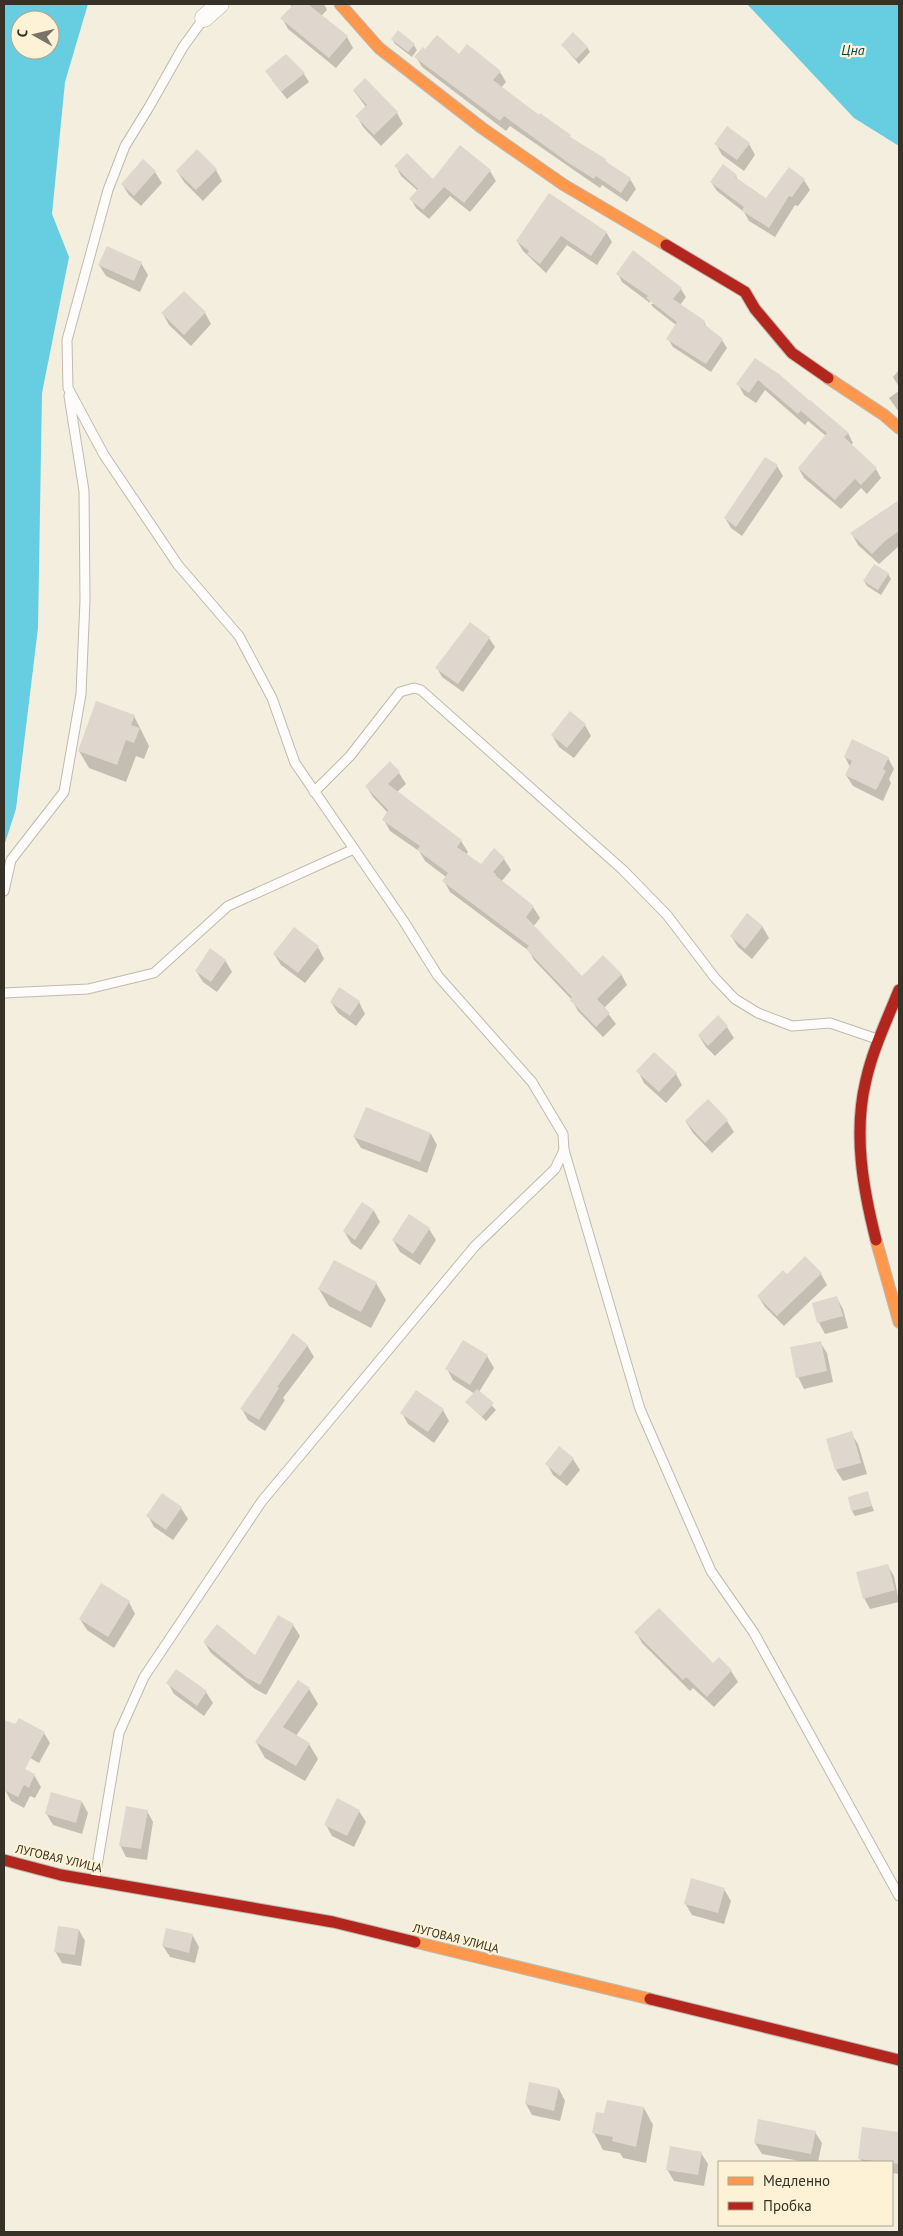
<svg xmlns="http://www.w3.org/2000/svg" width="903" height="2236" font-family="'PT Sans',sans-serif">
<rect width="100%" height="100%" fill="#f4eede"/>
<g fill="#67cde0" fill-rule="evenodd">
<path d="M4,4H88L65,82L52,214L69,257L42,393L38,628L16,809L4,846ZM20,20H50V50H20Z"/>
<path d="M747,4H899V146L854,118Z"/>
</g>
<g fill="#0003">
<path d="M290,4H324L327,10L321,16L347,37L353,48L336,68L288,29L282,18L292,7Z"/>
<path d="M392,39L414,45L417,50L412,57L395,44Z"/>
<path d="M562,45L587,47L590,52L579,64Z"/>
<path d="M426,51L459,56L500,72L506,82L501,88L539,117L605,160L608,165L630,179L636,189L627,202L602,185L600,188L510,126L506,131L422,67L416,57Z"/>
<path d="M286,56L304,74L309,82L287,99L272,80Z"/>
<path d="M354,91L397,113L403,124L381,146L363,127L357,116L366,107Z"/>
<path d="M716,144H749L755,155L744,171L722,155Z"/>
<path d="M461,147L490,171L496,181L470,212L450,196L429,219L416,208L411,199L418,191L401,176L396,166L433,181Z"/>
<path d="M216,170L222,181L203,201L184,182L177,171Z"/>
<path d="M155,172L162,183L141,206L129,195L122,184Z"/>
<path d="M736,176L739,182L766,199L804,180L810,190L798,206L795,205L775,237L749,221L744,212L717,191L711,182Z"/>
<path d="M549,195L606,232L612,242L597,265L567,245L546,273L523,251L517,241Z"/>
<path d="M141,263L148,275L140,292L106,276L99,265Z"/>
<path d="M618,274L681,289L686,297L680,305L704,322L708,329L722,340L727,348L711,372L673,347L668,339L676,325L653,307L651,304H655L650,299V303L622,282Z"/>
<path d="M205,313L211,324L191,346L169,325L163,314Z"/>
<path d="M755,359L848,433L853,443L851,445L876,469L881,478L867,494L861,488L841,509L804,478L799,469L826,436L808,421L805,425L765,390L756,403L744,395L738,384Z"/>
<path d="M899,370V387L893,377Z"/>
<path d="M899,391V412L889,398Z"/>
<path d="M777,466L783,476L742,536L731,528L725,518Z"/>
<path d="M899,502V546L879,564L858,545L852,534Z"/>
<path d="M888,574L891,579L881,595L867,586L864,581Z"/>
<path d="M489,638L495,647L463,692L442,677L437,668Z"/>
<path d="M134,716L149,746L144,759L136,756L126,782L89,768L79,751Z"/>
<path d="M585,725L591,736L574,758L559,747L552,735Z"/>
<path d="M845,757L888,758L894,769L889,779L891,783L883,801L853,786L846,775L850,767Z"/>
<path d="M390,763L399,773L406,784L397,792L461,841L468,852L466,855L481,865L494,850L504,859L511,870L501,882L533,907L540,918L533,927L582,978L621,974L627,985L604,1008L616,1024L603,1037L578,1011L572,1000L534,960L529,951L450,892L444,881L446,877L425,861L419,851L390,831L384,820L388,813L373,797L366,786Z"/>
<path d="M762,926L769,938L752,959L738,947L731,936Z"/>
<path d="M318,947L324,959L305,983L281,965L274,954Z"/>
<path d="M225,960L232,972L217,992L203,982L196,971Z"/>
<path d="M331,1002H359L365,1014L356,1026L338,1013Z"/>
<path d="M727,1027L734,1038L715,1056L706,1047L699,1036Z"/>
<path d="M638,1071L676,1074L682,1085L666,1103L644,1083Z"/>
<path d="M708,1101L727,1121L734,1132L712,1153L693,1133L686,1122Z"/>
<path d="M431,1134L437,1145L427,1173L361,1148L354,1137Z"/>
<path d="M362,1204L374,1211L380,1222L361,1250L351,1243L344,1231Z"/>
<path d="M429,1229L436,1240L420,1265L400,1252L393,1240Z"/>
<path d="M821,1274L827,1285L784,1326L765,1307L758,1296L787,1276Z"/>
<path d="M376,1283L386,1300L371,1328L329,1306L319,1289Z"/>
<path d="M837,1298L843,1309L848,1328L825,1334L819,1323L813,1304Z"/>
<path d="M464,1342L487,1356L494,1368L479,1392L496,1410L486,1421L467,1403L475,1394L453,1380L447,1369Z"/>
<path d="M820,1342L827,1353L833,1382L804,1389L798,1377Z"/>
<path d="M307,1345L314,1357L283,1398L285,1400L265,1431L248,1420L242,1409Z"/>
<path d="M443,1410L449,1421L434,1443L408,1424L402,1413Z"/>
<path d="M851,1433L858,1444L867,1474L843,1481L836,1470L828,1440Z"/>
<path d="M559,1448L573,1459L580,1470L567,1486L553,1475L547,1464Z"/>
<path d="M867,1493L874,1511L855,1516L852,1511Z"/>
<path d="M181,1508L188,1519L173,1540L154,1527L148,1516Z"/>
<path d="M887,1565L894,1576L899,1602L870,1609L864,1598Z"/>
<path d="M129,1602L135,1614L114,1648L87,1630L80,1619Z"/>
<path d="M293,1625L300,1636L266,1695L255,1689L211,1653L204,1642L255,1657Z"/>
<path d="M636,1632L713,1665L719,1659L731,1671L738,1682L714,1707L693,1688L690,1691L642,1643Z"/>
<path d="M176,1671L206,1692L213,1703L204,1716L174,1694L168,1683Z"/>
<path d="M309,1689L318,1704L296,1736L309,1744L318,1759L305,1781L265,1758L256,1742Z"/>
<path d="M4,1721L44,1733L50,1743L39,1763L4,1743Z"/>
<path d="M16,1766L34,1775L41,1787L35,1798L30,1796L24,1808L11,1801L5,1790Z"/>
<path d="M82,1802L88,1813L82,1834L53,1825L46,1813Z"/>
<path d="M147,1811L153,1822L147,1860L126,1857L120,1845Z"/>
<path d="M359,1811L366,1822L354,1847L332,1836L326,1825Z"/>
<path d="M724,1889L731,1901L724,1924L692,1915L685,1903Z"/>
<path d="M79,1930L85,1941L81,1966L62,1963L55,1951Z"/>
<path d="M193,1936L199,1947L195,1963L170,1957L163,1946Z"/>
<path d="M559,2089L565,2101L560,2121L532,2115L526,2104Z"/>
<path d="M644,2108L653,2125L646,2163L623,2158L620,2153L603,2150L594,2133L605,2115Z"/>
<path d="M863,2129L899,2133V2174L892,2173V2162H862L860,2158Z"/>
<path d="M815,2132L822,2143L818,2162H805L762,2154L755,2143Z"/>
<path d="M701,2153L708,2164L704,2186L674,2181L667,2169Z"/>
</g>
<g fill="#dfd7cd">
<path d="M294,4H308L348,36L329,58L280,18Z"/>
<path d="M398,30L415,44L408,52L391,39Z"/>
<path d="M573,32L588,47L576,59L561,45Z"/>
<path d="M437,35L459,54L467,44L501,71L493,80L539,115L540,113L571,135L570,137L606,159L605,161L631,178L621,193L596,176L594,179L570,164L504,116L500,121L414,57L423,47L425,49Z"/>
<path d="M286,54L305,73L281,92L265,71Z"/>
<path d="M365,78L398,112L374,135L355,116L367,105L353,90Z"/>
<path d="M727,126L750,143L737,160L714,144Z"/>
<path d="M460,145L491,170L464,203L444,187L423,210L409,199L418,189L394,166L407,153L433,179Z"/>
<path d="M197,149L217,169L196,190L176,171Z"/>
<path d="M143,159L156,171L134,196L121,184Z"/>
<path d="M723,164L737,175L735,177L766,198L789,167L805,179L792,197L789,196L769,228L742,211L744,207L710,182Z"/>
<path d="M549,193L607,232L591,256L561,236L540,264L527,254L529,251L516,241Z"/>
<path d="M107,246L142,262L134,281L98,265Z"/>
<path d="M633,250L682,288L673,299L705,321L704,324L723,339L706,364L666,339L677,322L646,298L648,296L616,274Z"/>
<path d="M184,291L206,312L184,335L161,313Z"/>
<path d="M755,358L779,374L810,401L798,414L758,380L749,393L736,384Z"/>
<path d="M810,400L849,433L844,437L877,468L861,485L855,479L835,500L798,468L827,433L801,411Z"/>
<path d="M765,457L778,465L736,527L724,518Z"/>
<path d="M899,500V531L885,541L872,554L850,533Z"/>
<path d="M874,564L889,573L878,590L863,581Z"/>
<path d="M470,622L490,637L458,684L435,668Z"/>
<path d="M96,701L135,715L131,725L140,728L134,743L126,740L117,765L78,751Z"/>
<path d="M570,711L586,724L567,748L551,735Z"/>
<path d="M852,739L889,757L883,769L886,771L876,790L845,775L852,761L844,757Z"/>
<path d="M390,761L400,772L388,784L462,840L457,847L481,864L494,848L505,858L493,872L496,874L495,875L534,906L526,917L582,976L603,955L622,974L597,999L610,1013L596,1027L570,1000L572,997L526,949L529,946L442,881L448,873L417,850L420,846L382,820L388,810L365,786Z"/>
<path d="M747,913L763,926L745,949L730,936Z"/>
<path d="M294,927L319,946L298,973L273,954Z"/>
<path d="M210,948L226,960L211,982L195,971Z"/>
<path d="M339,987L360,1001L350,1016L330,1002Z"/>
<path d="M718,1015L728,1026L708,1046L698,1035Z"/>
<path d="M654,1052L677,1073L659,1092L636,1071Z"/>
<path d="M708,1099L728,1120L705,1143L685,1121Z"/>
<path d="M366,1107L431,1133L420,1162L353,1137Z"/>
<path d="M362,1202L374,1210L355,1240L343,1231Z"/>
<path d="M409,1214L430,1228L413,1254L392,1240Z"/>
<path d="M805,1256L822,1273L777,1316L757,1296L783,1270L787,1274Z"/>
<path d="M334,1260L377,1282L361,1312L318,1289Z"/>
<path d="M837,1296L843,1316L817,1323L812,1303Z"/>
<path d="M293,1333L308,1345L277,1387L279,1388L259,1420L240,1409Z"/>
<path d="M463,1340L488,1355L470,1385L445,1369Z"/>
<path d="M821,1341L827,1371L796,1378L790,1347Z"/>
<path d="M477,1389L494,1403L482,1417L465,1402Z"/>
<path d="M416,1390L444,1409L428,1432L400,1413Z"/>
<path d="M852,1431L861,1463L835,1470L826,1439Z"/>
<path d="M559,1446L574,1458L560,1476L545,1464Z"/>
<path d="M868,1491L872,1506L851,1511L848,1497Z"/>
<path d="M162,1493L182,1507L166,1530L146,1516Z"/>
<path d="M888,1564L895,1590L863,1599L856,1572Z"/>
<path d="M101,1583L130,1601L108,1637L79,1619Z"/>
<path d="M659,1608L713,1663L719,1657L732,1670L707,1697L686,1677L683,1680L634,1632Z"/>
<path d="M278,1615L294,1624L260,1685L247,1678L203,1642L217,1624L255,1655Z"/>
<path d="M176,1669L207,1691L197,1706L166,1683Z"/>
<path d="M298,1680L310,1688L283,1727L310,1743L296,1766L255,1742Z"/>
<path d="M19,1718L45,1732L25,1769L35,1774L29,1788L24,1785L18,1797L4,1790V1720L15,1724Z"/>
<path d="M51,1792L82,1801L76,1823L45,1814Z"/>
<path d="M337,1798L360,1810L347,1836L324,1825Z"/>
<path d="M126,1806L148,1810L141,1849L119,1846Z"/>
<path d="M691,1878L725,1888L718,1913L684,1904Z"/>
<path d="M58,1926L79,1929L75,1955L54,1952Z"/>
<path d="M166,1928L193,1934L189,1953L162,1946Z"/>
<path d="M529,2082L559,2088L554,2111L525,2104Z"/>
<path d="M607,2100L644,2107L636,2147L612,2141L613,2137L592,2133L596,2112L604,2113Z"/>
<path d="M758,2119L816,2131L811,2154L754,2143Z"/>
<path d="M862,2127L899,2132V2164L858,2159Z"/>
<path d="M670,2146L702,2152L698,2175L666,2170Z"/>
</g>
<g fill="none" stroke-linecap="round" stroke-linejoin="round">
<g stroke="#bfbaae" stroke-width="11">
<g id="lane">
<path d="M204,18L183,47L149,107L125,146L108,190L67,340L68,388L104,455L178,565L239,636L272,698L295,763L403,920L438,976L532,1082L563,1134L564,1150L640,1409L711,1571L754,1633L899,1896"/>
<path d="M314,792L350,756L400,692L414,688L421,690L623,870L667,915L715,978L735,999L758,1013L792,1026L830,1023L877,1039"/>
<path d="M4,891L11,860L64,792L81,694L85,600L84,491L69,396"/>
<path d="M4,993L88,989L154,973L228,906L354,849"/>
<path d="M95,1878L119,1733L144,1677L262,1501L475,1246L555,1169L564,1150"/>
</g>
</g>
<g stroke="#bfbaae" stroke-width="19">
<path id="street" d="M204,18L220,4"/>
</g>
<g stroke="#bfbaae" stroke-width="13">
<g id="slow">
<path d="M340,4L379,48L482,128L564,185L666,245"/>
<path d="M828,378L884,415L899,428"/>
<path d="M876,1240L899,1322"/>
<path d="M415,1942L650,1999"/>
</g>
</g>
<g stroke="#bfbaae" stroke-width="13">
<g id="jam">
<path d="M666,245L745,292L755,309L792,353L828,378"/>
<path d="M876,1240C863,1189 853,1133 866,1080C873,1049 887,1020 899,990"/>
<path d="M4,1860L61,1875L333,1922L415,1942"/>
<path d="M650,1999L899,2060"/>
</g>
</g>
<use href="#lane" stroke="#fdfcfa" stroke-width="9"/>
<use href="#street" stroke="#fdfcfa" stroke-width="18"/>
<use href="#slow" stroke="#ff974d" stroke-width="11"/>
<use href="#jam" stroke="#b3261e" stroke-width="11"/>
</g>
<g text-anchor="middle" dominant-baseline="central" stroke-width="4.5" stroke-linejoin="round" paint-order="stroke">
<g font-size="12" fill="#363227" stroke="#fdf2d5">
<text transform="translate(59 1858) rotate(13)">ЛУГОВАЯ УЛИЦА</text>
<text transform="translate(456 1938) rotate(14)">ЛУГОВАЯ УЛИЦА</text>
</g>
<g font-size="14" font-style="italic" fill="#054452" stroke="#fdf2d5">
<text x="853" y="50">Цна</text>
</g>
</g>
<rect width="903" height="2236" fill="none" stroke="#363227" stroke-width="10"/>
<rect x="718" y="2161" width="175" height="65" fill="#fdf2d5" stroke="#ada58f"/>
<rect x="728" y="2177" width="25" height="8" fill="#ff974d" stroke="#ada58f"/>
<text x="763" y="2186" font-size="15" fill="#363227">Медленно</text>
<rect x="728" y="2202" width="25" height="8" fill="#b3261e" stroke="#ada58f"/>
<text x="763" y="2211" font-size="15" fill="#363227">Пробка</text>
<g transform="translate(35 35) rotate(278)"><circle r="24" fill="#fdf2d5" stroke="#ada58f"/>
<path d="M0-4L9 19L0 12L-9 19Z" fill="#787467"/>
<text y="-8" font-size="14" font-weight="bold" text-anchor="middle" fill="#363227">С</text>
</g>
</svg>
